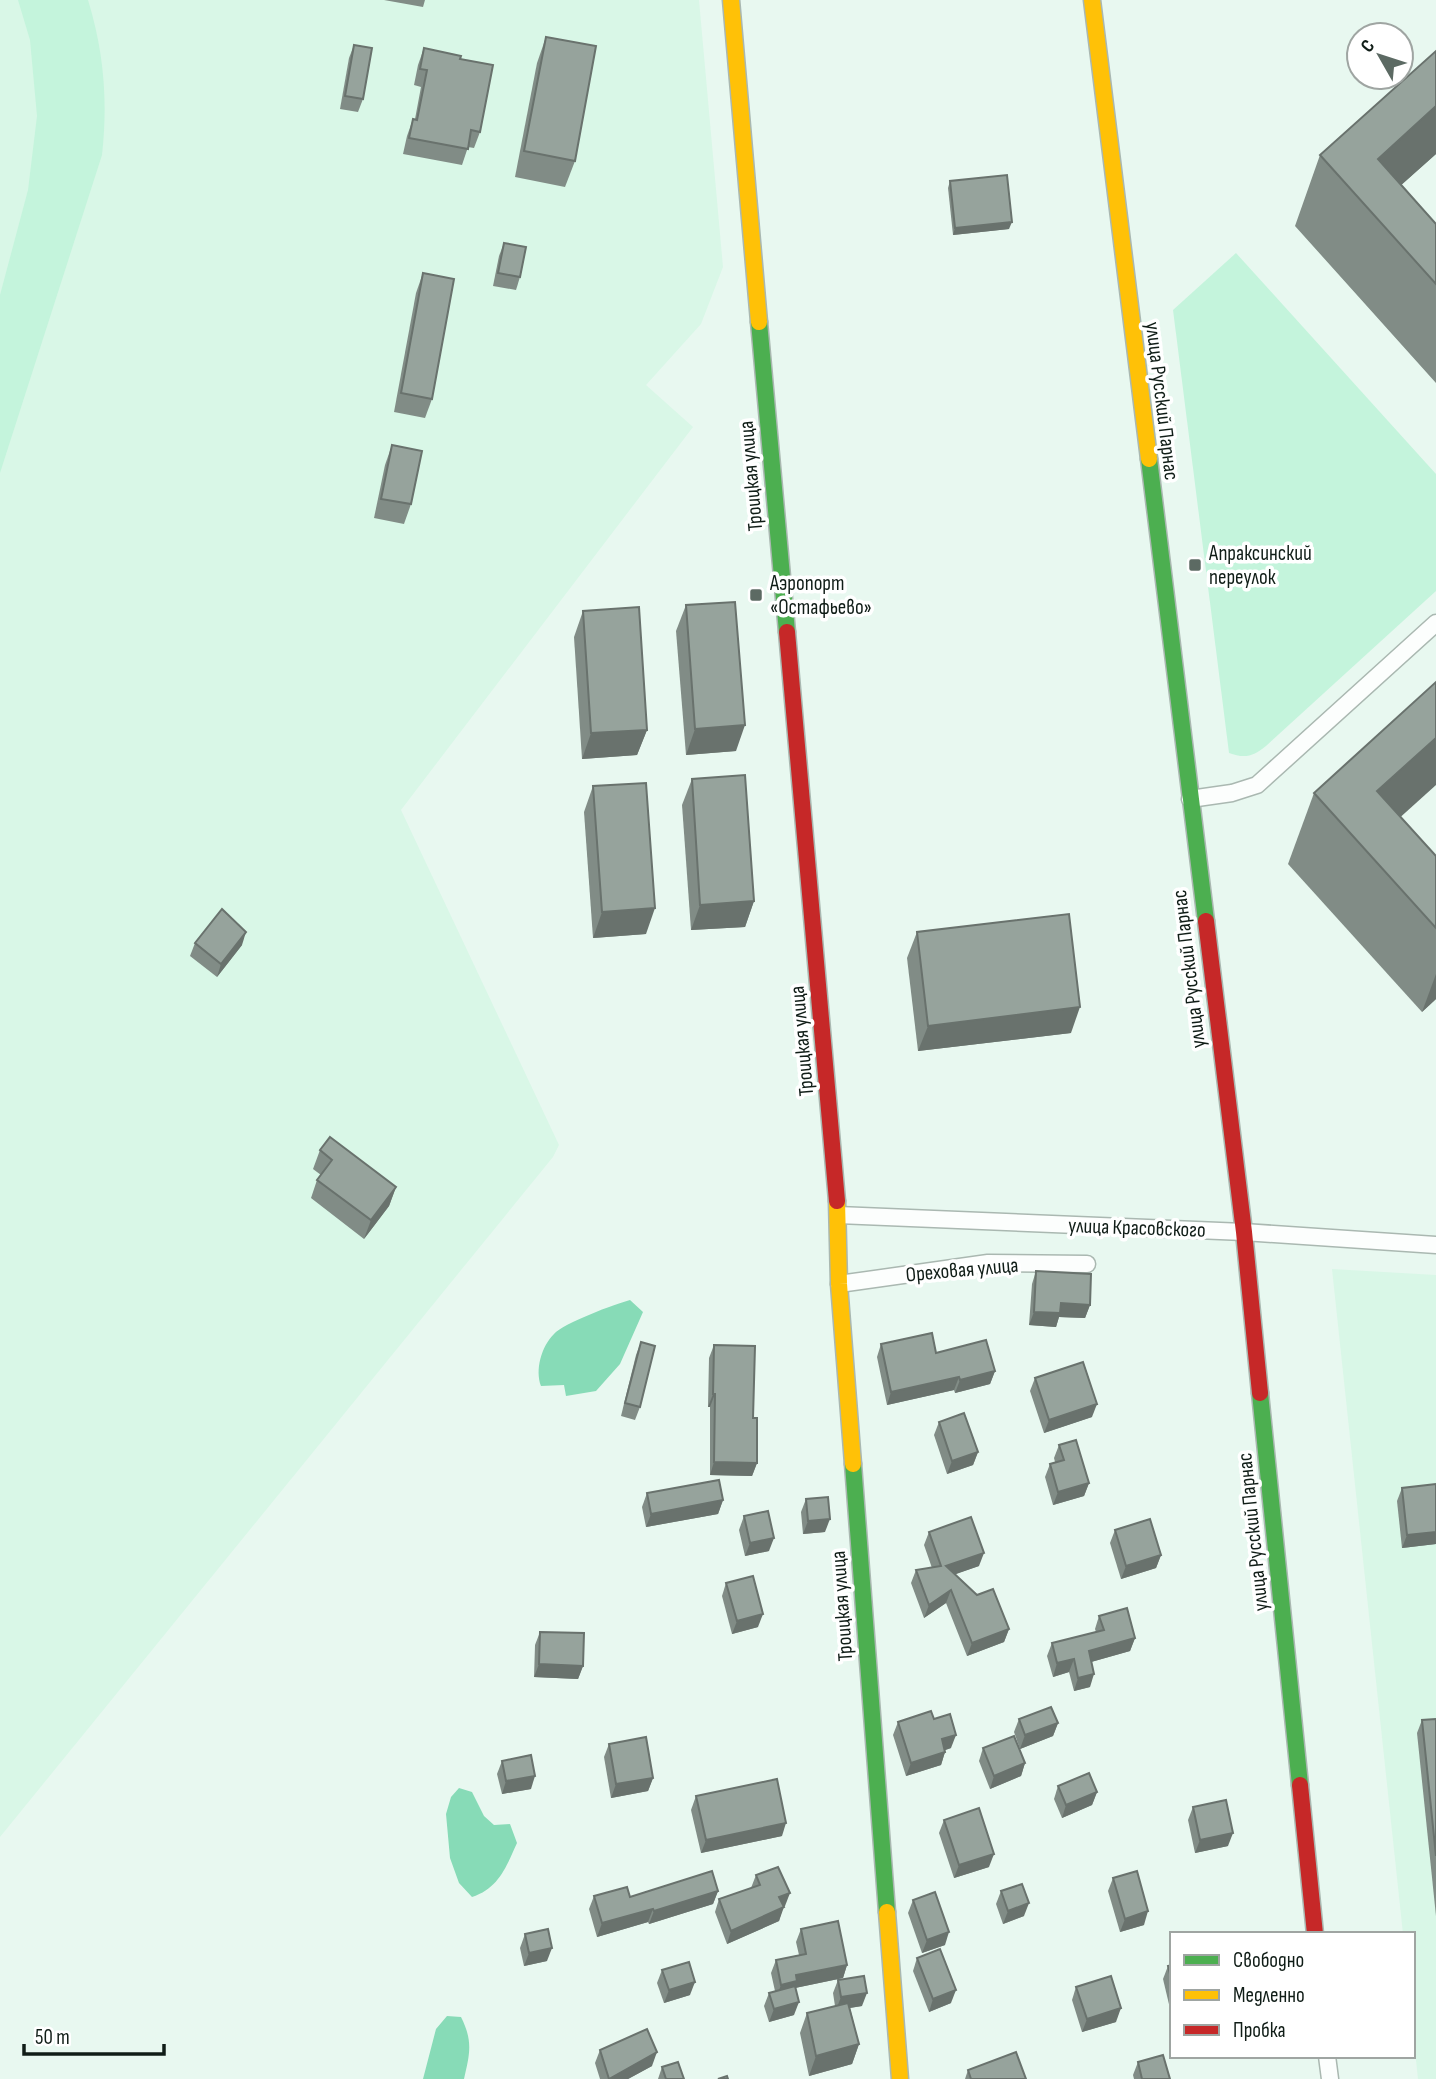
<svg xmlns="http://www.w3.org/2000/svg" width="1436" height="2079" font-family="'Sofia Sans Condensed',sans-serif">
<rect width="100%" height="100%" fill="#e8f8f0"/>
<g fill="#d9f7e7">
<path d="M0,0H699L723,267L701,324L646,385L693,427L401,810L559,1145L553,1157L0,1837Z"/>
<path d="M1332,1269L1436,1275V2079H1418L1413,2032V1934H1403Z"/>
</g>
<g fill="#c4f4dc">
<path d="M18,0H88C104,52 108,101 102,155L0,473V295L28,190L37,116L30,40Z"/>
<path d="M1236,253L1436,474V591L1266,746C1254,756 1245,759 1229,753L1173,310Z"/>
</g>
<g fill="#87dbb7">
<path d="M630,1300L643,1312L620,1364L596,1391L566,1396L564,1385L541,1386C535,1370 541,1347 554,1334C564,1323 615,1304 630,1300Z"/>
<path d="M459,1788L472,1792L484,1816L494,1825L510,1824L517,1843C506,1867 499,1888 472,1897L459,1883L450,1858L446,1814L451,1797Z"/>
<path d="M447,2016L461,2017C473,2041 470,2053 464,2079H423L436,2029Z"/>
</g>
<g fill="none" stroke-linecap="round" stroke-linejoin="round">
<g stroke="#aab8b1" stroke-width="19">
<g id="street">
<path d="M1190,799L1232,793L1257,785L1436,623"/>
<path d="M838,1215L1244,1232L1436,1245"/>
<path d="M839,1284L988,1263L1087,1264"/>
<path d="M1327,2056L1330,2079"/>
</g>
</g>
<g stroke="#aab8b1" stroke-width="19">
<g id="fast">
<path d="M759,322L787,632"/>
<path d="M1149,459L1206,921"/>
<path d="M1260,1393L1300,1785"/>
<path d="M853,1464L887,1912"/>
</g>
</g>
<g stroke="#aab8b1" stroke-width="19">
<g id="slow">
<path d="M731,0L759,322"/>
<path d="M1092,0L1149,459"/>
<path d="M837,1201L839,1284L853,1464"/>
<path d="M887,1912L900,2079"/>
</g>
</g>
<g stroke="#aab8b1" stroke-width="19">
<g id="jam">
<path d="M787,632L837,1201"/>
<path d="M1206,921L1244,1232L1260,1393"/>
<path d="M1300,1785L1315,1934"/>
</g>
</g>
<use href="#street" stroke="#fcfefd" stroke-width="16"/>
<use href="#fast" stroke="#4caf50" stroke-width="16"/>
<use href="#slow" stroke="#ffc107" stroke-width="16"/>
<use href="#jam" stroke="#c62828" stroke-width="16"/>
</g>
<g fill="#818c86">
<path d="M384,0H425L423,7Z"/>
<path d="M546,37L575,161L565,187L515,177L537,63Z"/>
<path d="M354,45L363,99L358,112L340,109L349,58Z"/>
<path d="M424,48L460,59L480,132L474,148L468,147L462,165L403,154L407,136L413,119H415L421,87L414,85L418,65Z"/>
<path d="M1436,51V154L1401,185L1436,224V383L1295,226L1320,155Z"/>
<path d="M950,181L1009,229L953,235L948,188Z"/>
<path d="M504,243L520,277L516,290L493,286L499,256Z"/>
<path d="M423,273L432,399L425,418L394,412L416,293Z"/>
<path d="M392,445L411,504L404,524L374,518L385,465Z"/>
<path d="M686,605L736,751L686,755L676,631Z"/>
<path d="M583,611L647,730L637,755L582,759L574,637Z"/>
<path d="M692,779L754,901L745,927L691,930L682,805Z"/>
<path d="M593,786L646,934L593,938L584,812Z"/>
<path d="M1314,793L1400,817L1436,856V999L1422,1012L1288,864Z"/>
<path d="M917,932L1071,1033L918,1051L907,958Z"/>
<path d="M195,943L242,945L217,977L190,956Z"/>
<path d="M320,1150L396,1187L389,1206L364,1239L311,1198L317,1180L321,1175L313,1169Z"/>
<path d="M1036,1271L1090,1305L1085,1318L1059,1317L1056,1327L1029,1325L1032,1284Z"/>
<path d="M641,1342L640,1407L635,1420L621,1416L636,1355Z"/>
<path d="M881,1344L936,1353L995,1371L990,1384L955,1393L954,1390L887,1405L877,1357Z"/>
<path d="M714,1345L753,1418L757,1463L752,1476L710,1475V1407H708L709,1358Z"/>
<path d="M1035,1378L1092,1417L1044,1433L1030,1391Z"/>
<path d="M939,1422L978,1452L973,1465L947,1474L934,1435Z"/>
<path d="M1059,1445L1089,1483L1084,1496L1053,1505L1045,1477L1050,1464L1055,1462L1054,1458Z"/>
<path d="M1436,1484V1544L1402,1548L1397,1501L1402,1488Z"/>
<path d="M647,1493L723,1500L718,1514L646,1527L642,1507Z"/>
<path d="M806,1499L825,1532L803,1534L801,1512Z"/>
<path d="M744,1516L769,1551L745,1556L739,1530Z"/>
<path d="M1115,1530L1161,1555L1156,1568L1121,1579L1110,1543Z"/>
<path d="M929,1532L979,1566L955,1574L1009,1629L1004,1642L967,1656L946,1603L924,1618L911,1583L916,1570L932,1568L924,1545Z"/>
<path d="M726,1583L758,1627L732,1634L722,1596Z"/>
<path d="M1099,1616L1135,1638L1130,1651L1091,1662L1090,1687L1074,1691L1069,1672L1053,1677L1047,1656L1052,1643L1096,1632L1095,1629Z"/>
<path d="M540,1632L583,1666L578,1679L534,1677L535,1645Z"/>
<path d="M934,1719L951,1748L945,1750V1752L941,1765L906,1776L893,1735L898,1722Z"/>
<path d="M1019,1719L1058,1723L1053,1736L1020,1749L1014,1732Z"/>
<path d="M1436,1719V1916L1417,1733L1422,1720Z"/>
<path d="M609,1744L653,1778L648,1791L611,1798L604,1757Z"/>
<path d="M983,1748L1025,1763L1021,1776L990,1789L979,1761Z"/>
<path d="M502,1761L531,1789L502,1794L497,1774Z"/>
<path d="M1058,1786L1097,1792L1092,1805L1062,1818L1054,1799Z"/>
<path d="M696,1796L782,1836L701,1853L691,1810Z"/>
<path d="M1193,1807L1228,1846L1195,1853L1188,1820Z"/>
<path d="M944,1820L989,1867L954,1878L939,1833Z"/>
<path d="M756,1875L785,1906H783L779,1921L727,1944L715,1912L719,1899L751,1888Z"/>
<path d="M1113,1878L1144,1925L1120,1932L1108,1891Z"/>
<path d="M718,1891L713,1904L649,1924L648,1922L597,1937L589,1909L594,1896L630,1897Z"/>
<path d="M1001,1891L1024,1916L1003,1924L996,1904Z"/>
<path d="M913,1900L945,1945L922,1953L908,1913Z"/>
<path d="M801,1929L847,1965L843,1978L795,1988L794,2015L769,2022L764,2006L769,1993L775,1991L771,1973L776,1960L799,1955L796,1942Z"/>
<path d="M525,1934L547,1961L524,1966L520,1948Z"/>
<path d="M917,1958L951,2003L929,2012L913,1971Z"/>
<path d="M1172,1965V2017L1163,1979L1168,1966Z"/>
<path d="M662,1970L690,1995L664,2003L657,1983Z"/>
<path d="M838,1980L862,2006L850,2008L859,2044L852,2064L809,2076L800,2033L807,2013L835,2006L833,1993Z"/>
<path d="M1076,1987L1116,2022L1082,2032L1072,2000Z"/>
<path d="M600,2050L652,2066L628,2079H600L595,2063Z"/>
<path d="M1138,2062L1170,2079H1134L1133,2075Z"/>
<path d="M662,2067L684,2079H658Z"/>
<path d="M968,2070L1026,2079H965Z"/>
</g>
<g fill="#69726d">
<path d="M1436,106V154L1371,212L1378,159Z"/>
<path d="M1012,222L1009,229L953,235L955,228Z"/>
<path d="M745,725L736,751L686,755L695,729Z"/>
<path d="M647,730L637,755L582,759L591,733Z"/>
<path d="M1436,738V785L1365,849L1377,791Z"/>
<path d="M754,901L745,927L691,930L700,905Z"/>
<path d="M655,908L646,934L593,938L602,912Z"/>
<path d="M246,932L242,945L217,977L221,964Z"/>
<path d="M1436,974V999L1422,1012Z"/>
<path d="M1080,1007L1071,1033L918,1051L928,1026Z"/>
<path d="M396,1187L389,1206L364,1239L371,1220Z"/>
<path d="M1061,1303L1090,1305L1085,1318L1059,1317L1056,1327L1029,1325L1034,1312Z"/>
<path d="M995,1371L990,1384L955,1393L960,1380Z"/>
<path d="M959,1377L954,1390L887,1405L891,1392Z"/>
<path d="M713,1394H715L710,1407H708Z"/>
<path d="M1097,1404L1092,1417L1044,1433L1049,1420Z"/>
<path d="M978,1452L973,1465L947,1474L952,1461Z"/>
<path d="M714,1462L757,1463L752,1476L710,1475Z"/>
<path d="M1089,1483L1084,1496L1053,1505L1058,1492Z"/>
<path d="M723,1500L718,1514L646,1527L651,1514Z"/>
<path d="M830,1519L825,1532L803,1534L808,1521Z"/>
<path d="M1436,1532V1544L1402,1548L1407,1535Z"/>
<path d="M774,1538L769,1551L745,1556L750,1543Z"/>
<path d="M984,1553L979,1566L942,1579L946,1566Z"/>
<path d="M1161,1555L1156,1568L1121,1579L1126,1566Z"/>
<path d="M951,1590L946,1603L924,1618L929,1605Z"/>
<path d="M763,1614L758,1627L732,1634L737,1621Z"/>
<path d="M1009,1629L1004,1642L967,1656L972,1643Z"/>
<path d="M1135,1638L1130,1651L1084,1664L1089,1651Z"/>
<path d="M1074,1659L1069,1672L1053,1677L1057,1663Z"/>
<path d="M539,1664L583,1666L578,1679L534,1677Z"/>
<path d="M1094,1674L1090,1687L1074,1691L1078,1678Z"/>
<path d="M1058,1723L1053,1736L1020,1749L1025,1735Z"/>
<path d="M956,1735L951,1748L937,1753L942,1739Z"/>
<path d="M945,1752L941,1765L906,1776L911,1763Z"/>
<path d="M1025,1763L1021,1776L990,1789L994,1776Z"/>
<path d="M535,1776L531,1789L502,1794L506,1781Z"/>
<path d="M653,1778L648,1791L611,1798L616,1784Z"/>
<path d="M1097,1792L1092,1805L1062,1818L1066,1805Z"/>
<path d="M786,1823L782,1836L701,1853L706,1840Z"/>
<path d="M1233,1833L1228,1846L1195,1853L1200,1840Z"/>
<path d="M994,1854L989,1867L954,1878L959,1865Z"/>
<path d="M718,1891L713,1904L649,1924L654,1911Z"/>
<path d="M790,1893L785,1906L774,1910L779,1897Z"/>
<path d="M1029,1903L1024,1916L1003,1924L1008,1911Z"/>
<path d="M784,1907L779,1921L727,1944L731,1931Z"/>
<path d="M653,1909L648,1922L597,1937L602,1923Z"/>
<path d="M1148,1911L1144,1925L1120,1932L1125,1919Z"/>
<path d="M949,1932L945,1945L922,1953L927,1940Z"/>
<path d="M552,1948L547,1961L524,1966L529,1953Z"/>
<path d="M847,1965L843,1978L795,1988L776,1998L781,1985L796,1975Z"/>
<path d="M695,1982L690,1995L664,2003L669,1990Z"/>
<path d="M956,1990L951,2003L929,2012L933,1999Z"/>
<path d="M867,1993L862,2006L836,2010L841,1997Z"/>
<path d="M799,2002L794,2015L769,2022L774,2009Z"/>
<path d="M1121,2008L1116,2022L1082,2032L1087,2019Z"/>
<path d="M859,2044L852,2064L809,2076L816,2056Z"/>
<path d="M657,2052L652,2066L628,2079H610Z"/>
</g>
<g fill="#96a39c" stroke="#69726d" stroke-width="2">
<path d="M546,37L596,46L575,161L524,151Z"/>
<path d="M354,45L372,48L363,99L345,96Z"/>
<path d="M424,48L461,56L460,59L493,65L480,132L471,130L468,149L409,138L413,119L417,120L427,70L420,69Z"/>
<path d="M1436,51V106L1378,159L1436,224V284L1320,155Z"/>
<path d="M1007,175L1012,222L955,228L950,181Z"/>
<path d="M504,243L526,247L520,277L498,273Z"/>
<path d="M423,273L454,279L432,399L401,393Z"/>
<path d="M392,445L422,451L411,504L381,499Z"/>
<path d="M735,602L745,725L695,729L686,605Z"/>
<path d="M639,607L647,730L591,733L583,611Z"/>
<path d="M1436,682V738L1377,791L1436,856V928L1314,793Z"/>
<path d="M745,775L754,901L700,905L692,779Z"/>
<path d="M646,783L655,908L602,912L593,786Z"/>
<path d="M222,909L246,932L221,964L195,943Z"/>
<path d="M1069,914L1080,1007L928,1026L917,932Z"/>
<path d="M330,1137L396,1187L371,1220L317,1180L332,1160L320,1150Z"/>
<path d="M1036,1271L1091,1274L1090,1305L1061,1303L1060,1313L1034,1312Z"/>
<path d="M932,1333L936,1353L986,1340L995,1371L960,1380L959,1377L891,1392L881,1344Z"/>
<path d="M641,1342L655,1346L640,1407L625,1403Z"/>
<path d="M714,1345L755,1346L753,1418H757V1463L714,1462L715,1394H713Z"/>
<path d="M1083,1362L1097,1404L1049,1420L1035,1378Z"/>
<path d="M964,1413L978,1452L952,1461L939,1422Z"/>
<path d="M1076,1440L1089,1483L1058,1492L1050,1464L1064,1460L1059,1445Z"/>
<path d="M719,1480L723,1500L651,1514L647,1493Z"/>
<path d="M1436,1484V1532L1407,1535L1402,1488Z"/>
<path d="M828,1497L830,1519L808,1521L806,1499Z"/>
<path d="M768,1511L774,1538L750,1543L744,1516Z"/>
<path d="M971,1517L984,1553L946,1566L977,1595L993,1589L1009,1629L972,1643L951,1590L929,1605L916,1570L941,1566L929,1532Z"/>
<path d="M1150,1519L1161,1555L1126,1566L1115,1530Z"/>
<path d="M753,1576L763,1614L737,1621L726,1583Z"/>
<path d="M1127,1608L1135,1638L1089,1651L1094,1674L1078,1678L1074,1659L1057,1663L1052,1643L1104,1630L1099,1616Z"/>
<path d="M540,1632L584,1633L583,1666L539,1664Z"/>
<path d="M1051,1707L1058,1723L1025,1735L1019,1719Z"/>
<path d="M931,1711L934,1719L950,1714L956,1735L942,1739L945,1752L911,1763L898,1722Z"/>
<path d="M1436,1719V1856L1422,1720Z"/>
<path d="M1014,1736L1025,1763L994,1776L983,1748Z"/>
<path d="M646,1737L653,1778L616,1784L609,1744Z"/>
<path d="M531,1755L535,1776L506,1781L502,1761Z"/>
<path d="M1089,1773L1097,1792L1066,1805L1058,1786Z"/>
<path d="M777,1779L786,1823L706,1840L696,1796Z"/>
<path d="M1226,1800L1233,1833L1200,1840L1193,1807Z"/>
<path d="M979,1808L994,1854L959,1865L944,1820Z"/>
<path d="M778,1867L790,1893L779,1897L784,1907L731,1931L719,1899L760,1885L756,1875Z"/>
<path d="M712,1871L718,1891L654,1911L653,1909L602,1923L594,1896L627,1887L630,1897Z"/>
<path d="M1137,1871L1148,1911L1125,1919L1113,1878Z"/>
<path d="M1022,1884L1029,1903L1008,1911L1001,1891Z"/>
<path d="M935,1892L949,1932L927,1940L913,1900Z"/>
<path d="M838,1921L847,1965L796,1975L797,1981L781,1985L776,1960L806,1954L801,1929Z"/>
<path d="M548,1929L552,1948L529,1953L525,1934Z"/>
<path d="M940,1949L956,1990L933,1999L917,1958Z"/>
<path d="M689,1962L695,1982L669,1990L662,1970Z"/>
<path d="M1172,1965V1982L1168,1966Z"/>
<path d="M864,1976L867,1993L841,1997L838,1980Z"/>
<path d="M1111,1976L1121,2008L1087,2019L1076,1987Z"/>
<path d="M795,1986L799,2002L774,2009L769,1993Z"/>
<path d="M848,2003L859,2044L816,2056L807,2013Z"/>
<path d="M647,2029L657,2052L609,2079L600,2050Z"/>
<path d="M1016,2052L1026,2079H971L968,2070Z"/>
<path d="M1163,2055L1170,2079H1142L1138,2062Z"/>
<path d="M678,2062L684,2079H666L662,2067Z"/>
<path d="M727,2076L728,2079H718Z"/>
</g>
<g fill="#5c6a63" stroke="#fff" stroke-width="2.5">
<rect x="1188" y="558" width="14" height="14" rx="3.5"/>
<rect x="749" y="588" width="14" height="14" rx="3.5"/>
</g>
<g text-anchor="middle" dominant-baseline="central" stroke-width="7" stroke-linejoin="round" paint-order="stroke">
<g font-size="21" fill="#101d17" stroke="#fff">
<text transform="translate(1162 401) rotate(83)">улица Русский Парнас</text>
<text transform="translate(751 476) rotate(-95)">Троицкая улица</text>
<text transform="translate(1189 969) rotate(-97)">улица Русский Парнас</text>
<text transform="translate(802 1041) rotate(-95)">Троицкая улица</text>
<text transform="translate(1137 1228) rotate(2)">улица Красовского</text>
<text transform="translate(962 1270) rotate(-5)">Ореховая улица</text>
<text transform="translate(1253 1532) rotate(-96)">улица Русский Парнас</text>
<text transform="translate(842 1606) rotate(-94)">Троицкая улица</text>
</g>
<g font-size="21" fill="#101d17" stroke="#fff" text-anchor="start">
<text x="1209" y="553">Апраксинский<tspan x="1209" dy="24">переулок</tspan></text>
<text x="770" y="583">Аэропорт<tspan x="770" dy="24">«Остафьево»</tspan></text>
</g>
</g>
<rect x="1170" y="1932" width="245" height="126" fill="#ffffff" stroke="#9fa5a2" stroke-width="2"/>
<rect x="1184" y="1955" width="35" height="10" fill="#4caf50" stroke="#9fa5a2" stroke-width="2"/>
<text x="1233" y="1967" font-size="21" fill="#101d17">Свободно</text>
<rect x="1184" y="1990" width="35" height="10" fill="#ffc107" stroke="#9fa5a2" stroke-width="2"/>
<text x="1233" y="2002" font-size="21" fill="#101d17">Медленно</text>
<rect x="1184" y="2025" width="35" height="10" fill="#c62828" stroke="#9fa5a2" stroke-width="2"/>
<text x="1233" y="2037" font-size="21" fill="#101d17">Пробка</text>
<g transform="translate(1380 56) rotate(309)"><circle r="33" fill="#ffffff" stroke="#9fa5a2" stroke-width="2"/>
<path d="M0-5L12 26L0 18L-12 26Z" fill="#5c6a63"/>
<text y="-10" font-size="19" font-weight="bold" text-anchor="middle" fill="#101d17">С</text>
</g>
<path d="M24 2044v10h140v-10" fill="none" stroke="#101d17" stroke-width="3.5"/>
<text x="35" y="2044" font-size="21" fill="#101d17" stroke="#ffffff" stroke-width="5" paint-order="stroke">50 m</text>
</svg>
